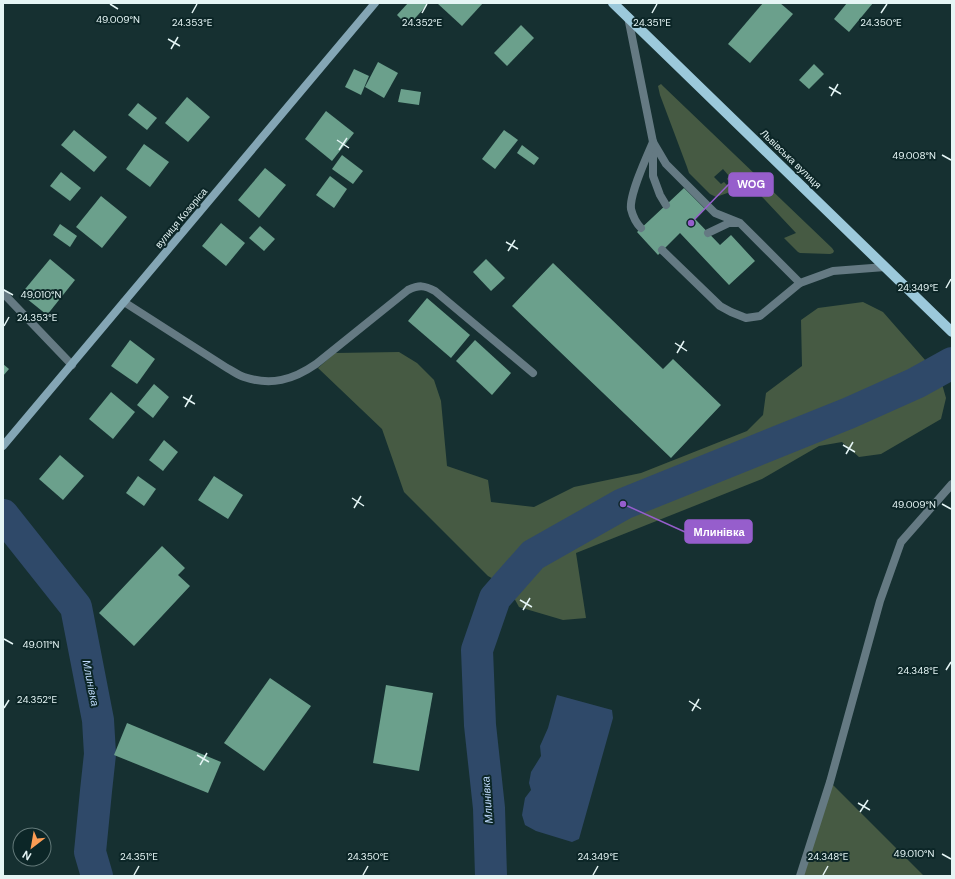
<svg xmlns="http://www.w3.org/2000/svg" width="955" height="879" font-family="'DM Sans',sans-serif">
<rect width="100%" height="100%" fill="#163031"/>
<g fill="#465a43">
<path d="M661,84L664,87L832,248L834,251L833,253L830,254L800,253L798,252L784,238L796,233L749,183L737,189L727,179L729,176L723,169L714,177L721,184L724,182L733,191L716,197L710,194L689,173L687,167L660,95L658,86Z"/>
<path d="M863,302L883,312L940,377L946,398L941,419L881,454L859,457L842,442L819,446L762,479L576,553L586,618L563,620L519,607L508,587L488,576L404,492L382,429L318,368L335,353L399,352L417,363L434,380L441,401L447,466L488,480L491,502L534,507L574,487L641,473L747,431L763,415L766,393L802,366L801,320L818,308Z"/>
<path d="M830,782L924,876H800Z"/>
</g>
<path fill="#2f4969" d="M557,695L612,710L613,718L579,839L572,842L536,831L525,825L522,815L525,798L531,790L529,783L531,772L541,756L540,746L548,728Z"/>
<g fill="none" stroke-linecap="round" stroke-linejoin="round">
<g stroke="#2f4969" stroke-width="32">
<path d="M3,515L76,607L98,720L100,754L96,791L90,852L97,876"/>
<path d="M491,876L489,808L480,725L477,650L495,598L533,555L623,504L849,413L916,383L952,363"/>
</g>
</g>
<g fill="#6ba08c">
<path d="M408,3H425L427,5L408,26L397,15Z"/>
<path d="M437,3H483L462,26Z"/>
<path d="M763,3H780L793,14L750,63L728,44Z"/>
<path d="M847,3H873L849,32L834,19Z"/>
<path d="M521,25L534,38L507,66L494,53Z"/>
<path d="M378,62L398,73L384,98L365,87Z"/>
<path d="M814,64L824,74L809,89L799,80Z"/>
<path d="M354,69L369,76L361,95L345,87Z"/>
<path d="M401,89L421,92L419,105L398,102Z"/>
<path d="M187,97L210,117L188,142L165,123Z"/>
<path d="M138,103L157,118L147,130L128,115Z"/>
<path d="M326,111L354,133L332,161L305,139Z"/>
<path d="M74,130L107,157L94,172L61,145Z"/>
<path d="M504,130L518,140L495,169L482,159Z"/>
<path d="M144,144L169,162L150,187L126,169Z"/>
<path d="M522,145L539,158L534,165L517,153Z"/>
<path d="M342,155L363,171L353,184L332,169Z"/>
<path d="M265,168L286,185L259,218L238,200Z"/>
<path d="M61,172L81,188L70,201L50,186Z"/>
<path d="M330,176L347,189L334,208L316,195Z"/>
<path d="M684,188L705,209L695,219L720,245L731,235L755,261L729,285L680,233L658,255L637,232Z"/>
<path d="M101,196L127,217L102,248L76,227Z"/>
<path d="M221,223L245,243L226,266L202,246Z"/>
<path d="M60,224L77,236L70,247L53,235Z"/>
<path d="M260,226L275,239L264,251L249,238Z"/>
<path d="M50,259L75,280L47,315L21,294Z"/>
<path d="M486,259L505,278L491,291L473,272Z"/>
<path d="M553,263L663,369L673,359L721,405L671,458L512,306Z"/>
<path d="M427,298L470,335L451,358L408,321Z"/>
<path d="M130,340L155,359L137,384L111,366Z"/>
<path d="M475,340L511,373L492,395L456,361Z"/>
<path d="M3,364L9,369L3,376Z"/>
<path d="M154,384L169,397L153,418L137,405Z"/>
<path d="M111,392L135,412L113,439L89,419Z"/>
<path d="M164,440L178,452L163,471L149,460Z"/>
<path d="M60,455L84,476L63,500L39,479Z"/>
<path d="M138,476L156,489L144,506L126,493Z"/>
<path d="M214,476L243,495L228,519L198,500Z"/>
<path d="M162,546L185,568L178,575L190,586L134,646L99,613Z"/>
<path d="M270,678L311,706L264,771L224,743Z"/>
<path d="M386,685L433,693L419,771L373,763Z"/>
<path d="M127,723L221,762L208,793L114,755Z"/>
</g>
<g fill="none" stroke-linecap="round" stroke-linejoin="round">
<g stroke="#657a83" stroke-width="8">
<path d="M628,17L653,142L666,164L715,213L740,223L800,283L833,271L885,267"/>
<path d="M653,147V176L660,195L666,205"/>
<path d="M641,228C636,223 633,217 631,209C629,195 647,156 653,142"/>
<path d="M708,233L729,223H737"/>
<path d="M662,250L720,306L731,312L746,318L760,316L800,283"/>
<path d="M3,293L72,365"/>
<path d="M124,302L227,368C233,371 238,375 244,377C271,386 293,380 316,364L408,290C419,285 424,285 435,291L533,373"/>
<path d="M800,876L830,782L880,601L901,542L952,484"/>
</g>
<path stroke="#84a6b5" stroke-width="8" d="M3,446L375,3"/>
<path stroke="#9cc9db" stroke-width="10" d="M613,3L952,332"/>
</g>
<path fill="none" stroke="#e5f5f5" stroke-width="1.5" d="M110,4L118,9M192,13L197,4M422,13L427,4M652,13L657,4M881,13L887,4M168,39L180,46M171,49L178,37M829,87L841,94M831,96L838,84M337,140L349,148M339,150L347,138M942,155L951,160M506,242L518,249M508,251L515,240M946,288L951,279M4,290L13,295M4,326L9,317M675,343L687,351M677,353L684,341M183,397L195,404M185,407L192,395M843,445L855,452M846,454L853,442M352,498L364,506M942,504L951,509M354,508L361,496M520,600L532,607M523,610L530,598M4,639L13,644M946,670L951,662M689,701L701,709M4,708L9,700M692,711L699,699M197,755L209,762M200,765L207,753M858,803L870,810M860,812L868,800M942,854L951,859M134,875L139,866M363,875L368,866M593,875L598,866M823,875L828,866"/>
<g text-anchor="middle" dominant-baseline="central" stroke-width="4" stroke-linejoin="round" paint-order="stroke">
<g font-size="10" fill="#e5f5f5" stroke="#0c2627">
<text transform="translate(791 159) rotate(44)">Львівська вулиця</text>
<text transform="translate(181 218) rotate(-50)">вулиця Козоріса</text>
</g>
<g font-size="11" font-style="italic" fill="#bfdafc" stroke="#0c2627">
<text transform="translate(91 683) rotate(79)">Млинівка</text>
<text transform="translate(487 800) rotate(-94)">Млинівка</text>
</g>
</g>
<g font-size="10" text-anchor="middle" fill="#e5f5f5" stroke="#0c2627" stroke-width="4" stroke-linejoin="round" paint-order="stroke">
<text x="118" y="23">49.009°N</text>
<text x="192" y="26">24.353°E</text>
<text x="422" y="26">24.352°E</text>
<text x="652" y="26">24.351°E</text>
<text x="881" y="26">24.350°E</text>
<text x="914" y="159">49.008°N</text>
<text x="918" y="291">24.349°E</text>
<text x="41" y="298">49.010°N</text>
<text x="37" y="321">24.353°E</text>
<text x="914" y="508">49.009°N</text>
<text x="41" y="648">49.011°N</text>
<text x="918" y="674">24.348°E</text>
<text x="37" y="703">24.352°E</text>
<text x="914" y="857">49.010°N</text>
<text x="139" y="860">24.351°E</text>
<text x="368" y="860">24.350°E</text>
<text x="598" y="860">24.349°E</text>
<text x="828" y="860">24.348°E</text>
</g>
<path fill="none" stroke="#965ecc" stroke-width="1.5" d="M691 223L729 184M623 504L685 532"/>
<g fill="#965ecc" stroke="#0c2627" stroke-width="1.5">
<circle cx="691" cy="223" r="4"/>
<circle cx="623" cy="504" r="4"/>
</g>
<g fill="#965ecc" stroke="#965ecc" stroke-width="1.5">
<rect x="729" y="173" width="44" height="23" rx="4"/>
<rect x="685" y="520" width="67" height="23" rx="4"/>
</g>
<g font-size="11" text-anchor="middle" font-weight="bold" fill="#fff">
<text x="751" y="188">WOG</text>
<text x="719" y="536">Млинівка</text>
</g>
<rect width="955" height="879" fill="none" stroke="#e5f5f5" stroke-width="8"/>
<g transform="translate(32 847) rotate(211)"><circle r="19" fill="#0c2627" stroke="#637979"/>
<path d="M0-3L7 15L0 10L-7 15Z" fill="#fc9d54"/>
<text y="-6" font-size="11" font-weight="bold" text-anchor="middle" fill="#e5f5f5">N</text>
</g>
</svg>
